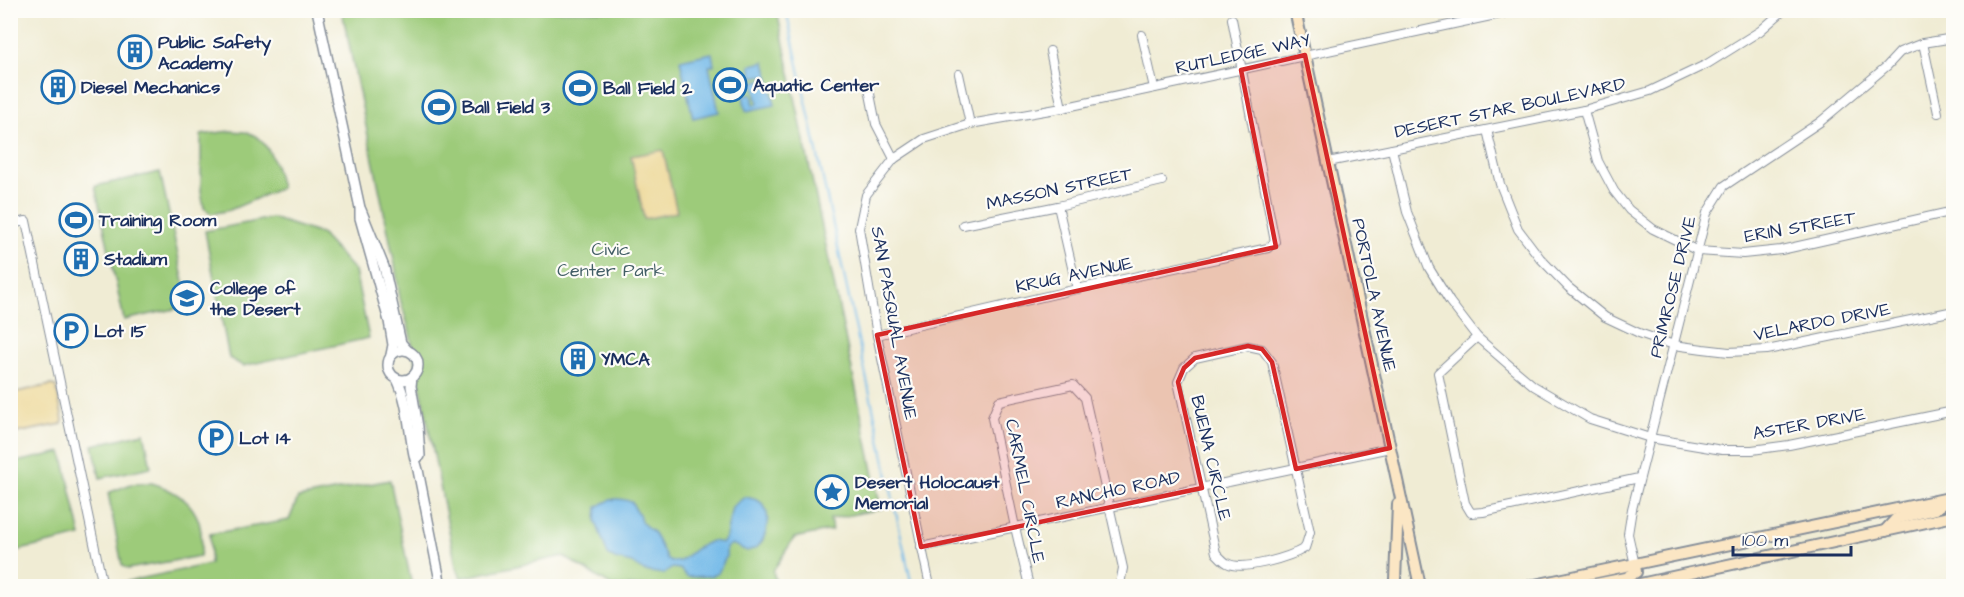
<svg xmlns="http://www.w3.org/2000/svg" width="1964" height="597" font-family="'Architects Daughter',sans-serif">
<rect width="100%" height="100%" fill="#fdfcf7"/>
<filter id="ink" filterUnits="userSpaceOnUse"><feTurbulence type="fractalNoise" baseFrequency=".0167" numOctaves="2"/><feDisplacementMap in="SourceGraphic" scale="12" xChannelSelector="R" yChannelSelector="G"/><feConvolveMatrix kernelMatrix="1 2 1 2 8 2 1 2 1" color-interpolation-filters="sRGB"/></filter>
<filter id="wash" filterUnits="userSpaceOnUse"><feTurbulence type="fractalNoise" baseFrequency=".008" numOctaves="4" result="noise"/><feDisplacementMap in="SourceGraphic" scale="24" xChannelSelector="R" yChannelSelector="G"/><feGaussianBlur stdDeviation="1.35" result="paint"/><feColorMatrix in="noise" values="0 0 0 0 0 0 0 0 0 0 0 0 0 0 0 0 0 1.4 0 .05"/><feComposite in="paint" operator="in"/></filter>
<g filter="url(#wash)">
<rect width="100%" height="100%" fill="#f0ecd4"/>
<g fill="#9dcb7a" stroke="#5c7d6c" stroke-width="1.5">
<path d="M342,11H777L881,509L830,519L832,530L794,538L773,571L777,586H612L563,556L461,578L456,566L409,329L400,299L395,265Z"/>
<path d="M230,131C236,132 244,131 249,133C271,140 276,169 281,188L230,210L212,214L204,208L201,192V135Z"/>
<path d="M160,172L189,306L124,320L95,186Z"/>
<path d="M272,218L321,234L355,271L369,338L243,366L229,358L205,231Z"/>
<path d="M144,433L151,467L100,478L93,445Z"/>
<path d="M62,452L81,536L11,552V463Z"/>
<path d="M390,480L412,586H116L115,584L210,564V534L289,520L298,498Z"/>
<path d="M152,483C189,495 207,515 200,556L128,569L122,565L108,493L131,484Z"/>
</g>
<g fill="#eeda9e" stroke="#84847e" stroke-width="1.5">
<path d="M663,150L677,212L644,219L631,156Z"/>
<path d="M51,385L56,386L63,420L62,424L11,434V393Z"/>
</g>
<g fill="#70b8e8" stroke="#4674a3" stroke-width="1.5">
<path d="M712,53L714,65L709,66L719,112L693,118L680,60Z"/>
<path d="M765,62L775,105L746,111L743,96L752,94L754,105L758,104L753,82L765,79L764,75L753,77L750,65Z"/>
<path d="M745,497C750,498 755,499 759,501C773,510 768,539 756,548C754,549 750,550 747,551L732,544L726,548V557L718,573L711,576L687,577L680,569L672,568L664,574L644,571L632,563L615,559L608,555L596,522L597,507C611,498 617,497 632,502L636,511L639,514L641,522L654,533L667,559L673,562L680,561L697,548L711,541L723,543L726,537L732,507Z"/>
</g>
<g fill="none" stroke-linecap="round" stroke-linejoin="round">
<path stroke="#70b8e8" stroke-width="2" d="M786,10L912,586"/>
</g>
</g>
<g filter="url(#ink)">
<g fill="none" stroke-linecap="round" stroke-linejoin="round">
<g stroke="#868e99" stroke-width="10">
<g id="minor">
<path d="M1142,35L1154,88"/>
<path d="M1923,43L1938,113"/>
<path d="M1050,51L1062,108"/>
<path d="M959,74L970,124"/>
<path d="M869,89L876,124L894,159"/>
<path d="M1584,110L1598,161L1614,191L1629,210L1653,229L1698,251L1743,254L1781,250L1954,211"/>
<path d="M1487,130L1500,184L1518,229L1540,258L1568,287L1605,317L1639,333L1674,345L1703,349L1729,352L1767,350L1954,311"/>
<path d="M1392,149L1407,212L1429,268L1450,302L1477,337L1509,365L1534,386L1590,419L1650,438L1722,450H1752L1789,445L1954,411"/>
<path d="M1328,162L1584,110L1650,91L1707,64L1760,31L1784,10"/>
<path d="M1058,206L1077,289"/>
<path d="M10,224L26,221L103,586"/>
<path d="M963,225L1058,206L1162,181"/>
<path d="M877,335L1077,289L1268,248L1275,242L1232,19"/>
<path d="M1477,337L1438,373L1465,503L1471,513L1483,512L1639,478"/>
<path d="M1248,346L1262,349L1272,362L1310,532L1305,548C1290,557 1242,572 1227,563C1223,561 1219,556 1216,553L1178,382L1184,368L1195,358Z"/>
<path d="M921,547L1390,448"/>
<path d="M1635,565L1628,534L1632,509L1707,213L1724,186L1820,122L1887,66L1900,52L1923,43L1954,38"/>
<path d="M930,586L877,335L859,228L866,195L894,159L924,139L970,124L1062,108L1519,10"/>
<path d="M1029,586L1015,527L992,418L999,401L1073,385L1085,398L1123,568L1120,584L1117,586"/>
<path d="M1948,586L1954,585"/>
</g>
</g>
<g stroke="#868e99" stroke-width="12">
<g id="tertiary">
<path d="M317,10L360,208V218L389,321L393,345L391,355"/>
<path d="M361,210L384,267L401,343L407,350"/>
<circle cx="403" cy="365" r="15"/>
<path d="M412,377L411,386L418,427L420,456"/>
<path d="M397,379C411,408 408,441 418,470L441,586"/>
</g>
</g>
<g stroke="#868e99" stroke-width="14">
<g id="secondary">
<path d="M1295,10L1420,586"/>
<path d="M1885,531L1896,519L1935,509L1948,501"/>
<path d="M1393,586L1395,580L1398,504"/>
<path d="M1530,586L1954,497"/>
<path d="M1586,586L1626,578L1636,572L1635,565"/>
<path d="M1631,586L1954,516"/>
</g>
</g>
<use href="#minor" stroke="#fff" stroke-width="8"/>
<use href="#tertiary" stroke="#fff" stroke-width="9"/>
<use href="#secondary" stroke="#fbe6c4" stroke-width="10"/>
</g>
</g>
<path fill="#d62828" fill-opacity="0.2" stroke="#d62828" stroke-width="4.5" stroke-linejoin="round" d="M1305,55L1390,448L1296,469L1272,362L1262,349L1248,346L1195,358L1184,368L1178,382L1202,488L921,547L877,335L1276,247L1241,70Z"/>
<defs>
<g id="building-ring" transform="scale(1.725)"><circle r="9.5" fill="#fdfcf7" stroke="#1f6fb2" stroke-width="1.5"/><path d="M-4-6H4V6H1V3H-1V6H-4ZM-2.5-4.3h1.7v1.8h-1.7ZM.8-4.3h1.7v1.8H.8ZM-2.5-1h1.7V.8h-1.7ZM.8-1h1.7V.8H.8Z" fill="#1f6fb2"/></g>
<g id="stadium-ring" transform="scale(1.725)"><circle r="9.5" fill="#fdfcf7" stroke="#1f6fb2" stroke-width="1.5"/><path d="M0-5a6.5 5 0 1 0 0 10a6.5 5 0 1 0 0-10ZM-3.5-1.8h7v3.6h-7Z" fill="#1f6fb2"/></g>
<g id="university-ring" transform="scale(1.725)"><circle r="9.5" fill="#fdfcf7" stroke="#1f6fb2" stroke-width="1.5"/><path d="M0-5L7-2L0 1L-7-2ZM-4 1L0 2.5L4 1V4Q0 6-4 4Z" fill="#1f6fb2"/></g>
<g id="parking-ring" transform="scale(1.725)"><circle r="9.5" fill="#fdfcf7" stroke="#1f6fb2" stroke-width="1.5"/><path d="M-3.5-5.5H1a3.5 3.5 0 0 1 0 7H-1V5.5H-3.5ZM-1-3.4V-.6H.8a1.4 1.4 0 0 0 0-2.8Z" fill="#1f6fb2"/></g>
<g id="sight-ring" transform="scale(1.725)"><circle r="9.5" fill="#fdfcf7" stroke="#1f6fb2" stroke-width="1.5"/><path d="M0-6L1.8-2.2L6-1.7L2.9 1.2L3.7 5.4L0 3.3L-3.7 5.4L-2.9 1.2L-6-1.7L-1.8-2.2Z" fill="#1f6fb2"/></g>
</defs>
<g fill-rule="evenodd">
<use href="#building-ring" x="135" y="52"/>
<use href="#stadium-ring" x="730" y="85"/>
<use href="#building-ring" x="58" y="87"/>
<use href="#stadium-ring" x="580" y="88"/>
<use href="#stadium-ring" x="439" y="107"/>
<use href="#stadium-ring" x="76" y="220"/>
<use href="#building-ring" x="81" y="259"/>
<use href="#university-ring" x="187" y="298"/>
<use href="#parking-ring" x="71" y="331"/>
<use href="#building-ring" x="578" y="359"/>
<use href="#parking-ring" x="216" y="438"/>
<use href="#sight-ring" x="832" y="492"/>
</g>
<g text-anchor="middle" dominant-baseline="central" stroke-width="4.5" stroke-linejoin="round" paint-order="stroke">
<g font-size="18" font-weight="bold" fill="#1b2f5e" stroke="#fdfcf7" text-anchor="start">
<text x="158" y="42">Public Safety<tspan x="158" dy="21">Academy</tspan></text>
<text x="753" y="85">Aquatic Center</text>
<text x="81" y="87">Diesel Mechanics</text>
<text x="603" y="88">Ball Field 2</text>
<text x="462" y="107">Ball Field 3</text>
<text x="99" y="220">Training Room</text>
<text x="104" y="259">Stadium</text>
<text x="210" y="288">College of<tspan x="210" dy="21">the Desert</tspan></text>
<text x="94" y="331">Lot 15</text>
<text x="601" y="359">YMCA</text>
<text x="239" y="438">Lot 14</text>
<text x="855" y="482">Desert Holocaust<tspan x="855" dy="21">Memorial</tspan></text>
</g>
<g font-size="18" fill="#1b2f5e" stroke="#fdfcf7">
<text transform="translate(1243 54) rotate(-12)">RUTLEDGE WAY</text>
<text transform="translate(1510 108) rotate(-12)">DESERT STAR BOULEVARD</text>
<text transform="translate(1059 189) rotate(-12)">MASSON STREET</text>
<text transform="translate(1800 227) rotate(-10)">ERIN STREET</text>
<text transform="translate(1074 275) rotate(-12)">KRUG AVENUE</text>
<text transform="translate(1673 287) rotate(-76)">PRIMROSE DRIVE</text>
<text transform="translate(1374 295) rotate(78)">PORTOLA AVENUE</text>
<text transform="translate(1822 322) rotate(-11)">VELARDO DRIVE</text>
<text transform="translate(894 323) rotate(80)">SAN PASQUAL AVENUE</text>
<text transform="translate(1809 424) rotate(-10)">ASTER DRIVE</text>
<text transform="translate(1211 458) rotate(77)">BUENA CIRCLE</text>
<text transform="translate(1118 490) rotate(-12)">RANCHO ROAD</text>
<text transform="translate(1025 491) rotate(79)">CARMEL CIRCLE</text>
</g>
<g font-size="18" fill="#425e66" stroke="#fdfcf7">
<text x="611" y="249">Civic<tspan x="611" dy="21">Center Park</tspan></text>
</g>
</g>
<rect width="1964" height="597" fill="none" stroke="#fdfcf7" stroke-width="36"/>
<path d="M1733 546v9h118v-9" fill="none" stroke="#1b2f5e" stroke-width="3"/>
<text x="1742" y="546" font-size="18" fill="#1b2f5e" stroke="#fdfcf7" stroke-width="4.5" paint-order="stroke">100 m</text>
</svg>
